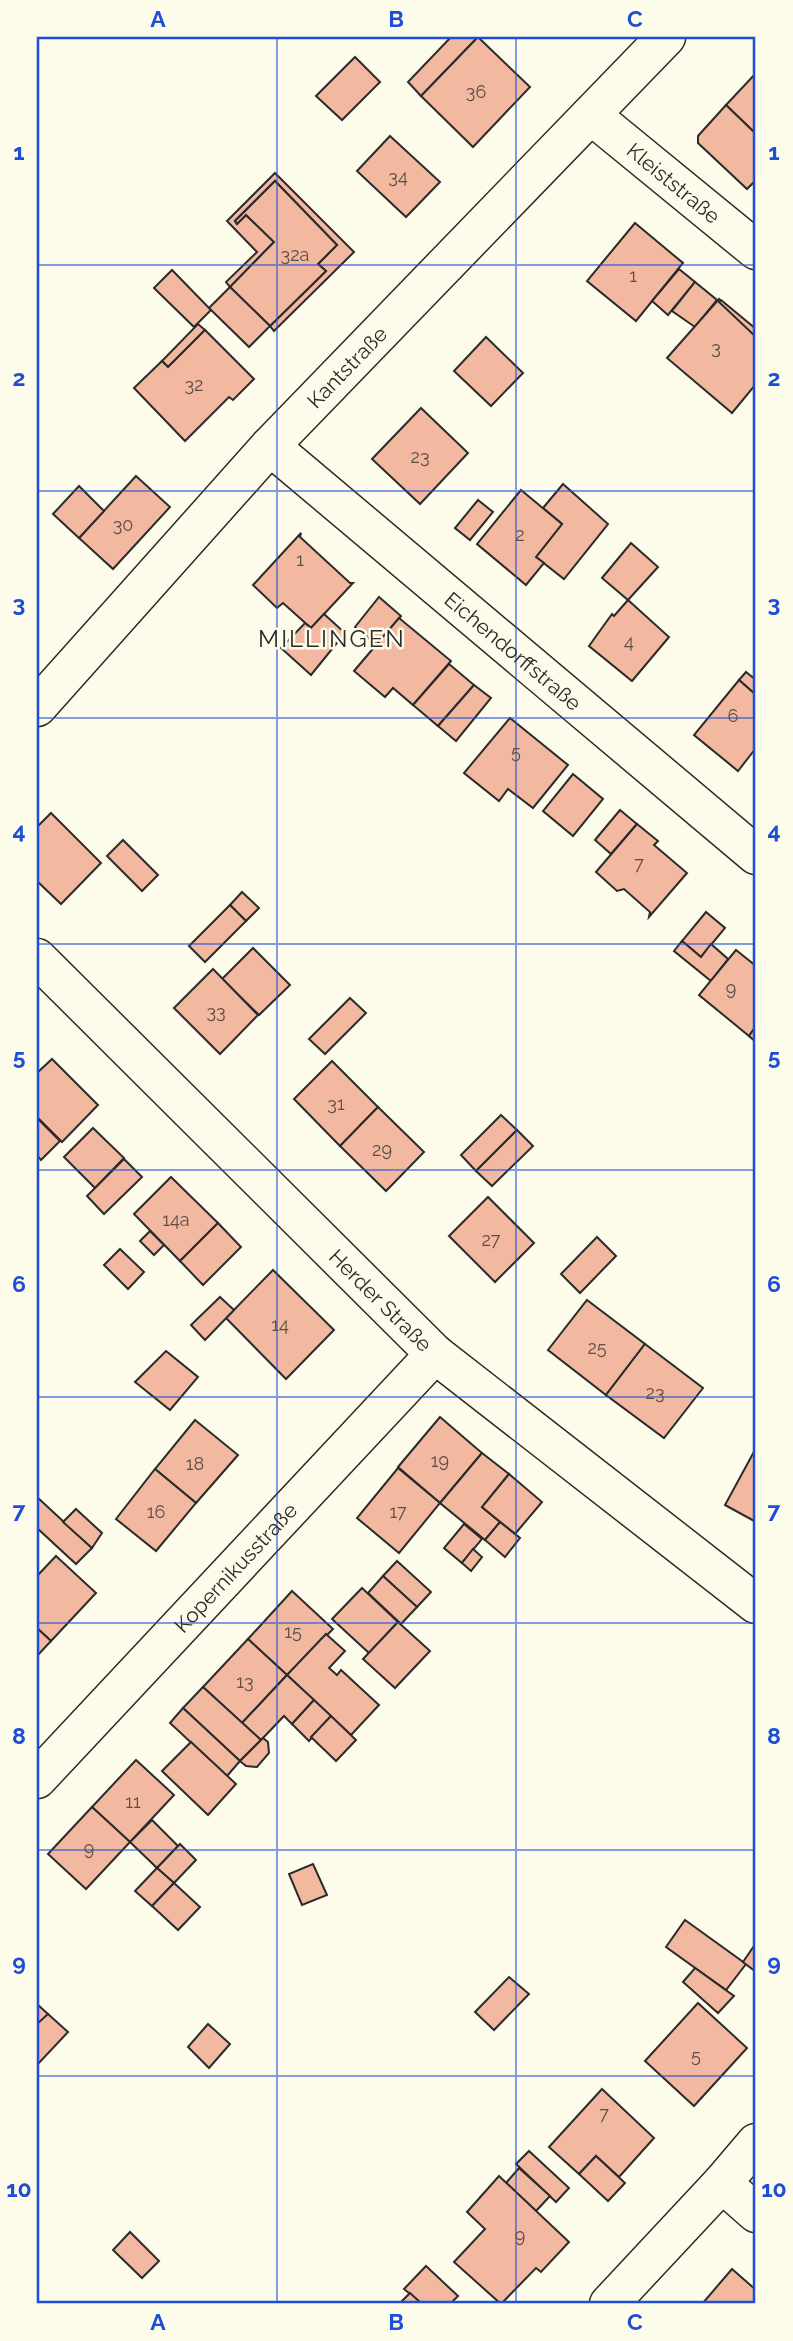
<svg xmlns="http://www.w3.org/2000/svg" width="793" height="2341" font-family="Raleway,sans-serif">
<rect width="100%" height="100%" fill="#fdfbea"/>
<g fill="#f2b8a0" stroke="#2b2b2b" stroke-width="2">
<path d="M451,37H478L421,96L408,82Z"/>
<path d="M478,37L530,87L473,147L421,96Z"/>
<path d="M355,57L380,82L342,120L316,96Z"/>
<path d="M756,73V134L726,105Z"/>
<path d="M726,105L756,134V180L747,189L698,143V136Z"/>
<path d="M390,136L440,182L406,217L357,171Z"/>
<path d="M275,173L354,252L274,331L270,326L326,271L318,264L337,245L275,181L235,221L237,224L246,215L274,242L230,287L226,282L257,252L227,221Z"/>
<path d="M275,181L337,245L318,264L326,271L270,326L230,287L274,242L246,215L237,224L235,221Z"/>
<path d="M635,223L683,263L636,321L587,281Z"/>
<path d="M679,269L695,282L668,315L652,301Z"/>
<path d="M172,270L211,310L194,327L154,288Z"/>
<path d="M695,282L717,300L695,327L672,311Z"/>
<path d="M230,287L270,326L249,347L209,308Z"/>
<path d="M719,299L756,337V384L732,413L667,358Z"/>
<path d="M721,300L756,329V337L719,302Z"/>
<path d="M198,324L205,330L168,367L162,361Z"/>
<path d="M205,330L254,379L233,400L229,397L185,441L134,388L162,361L168,367Z"/>
<path d="M486,337L523,373L491,406L454,371Z"/>
<path d="M421,408L468,453L420,504L372,459Z"/>
<path d="M136,476L170,507L113,569L79,538Z"/>
<path d="M563,484L608,524L564,579L536,557L562,524L543,508Z"/>
<path d="M79,486L104,511L79,538L53,514Z"/>
<path d="M521,490L562,524L536,557L544,563L526,585L477,544Z"/>
<path d="M478,500L493,512L470,540L455,528Z"/>
<path d="M301,533L300,537L350,583H353L311,628L283,603L277,608L253,585Z"/>
<path d="M631,543L658,567L628,600L602,578Z"/>
<path d="M379,597L401,616L377,645L355,627Z"/>
<path d="M628,600L669,637L632,681L589,646L612,614L614,616Z"/>
<path d="M324,614L345,633L311,675L281,648L305,623L311,628Z"/>
<path d="M399,618L451,661L413,705L393,688L385,697L354,671Z"/>
<path d="M449,664L474,685L438,726L413,705Z"/>
<path d="M746,672L756,680V695L739,680Z"/>
<path d="M739,680L756,695V748L738,771L694,735Z"/>
<path d="M474,685L491,698L456,741L438,726Z"/>
<path d="M510,718L568,765L533,808L508,789L499,801L464,773Z"/>
<path d="M573,774L603,799L573,836L543,811Z"/>
<path d="M620,810L637,824L611,854L595,840Z"/>
<path d="M51,813L101,863L61,904L37,881V827Z"/>
<path d="M637,824L658,841L654,845L687,873L649,917L650,912L624,889L617,891L596,872Z"/>
<path d="M123,840L158,875L142,891L107,856Z"/>
<path d="M242,892L259,908L246,921L230,905Z"/>
<path d="M230,905L246,921L205,962L189,946Z"/>
<path d="M706,912L725,928L701,957L682,941Z"/>
<path d="M682,941L701,957L711,944L728,959L711,981L674,951Z"/>
<path d="M253,948L290,985L259,1015L222,979Z"/>
<path d="M736,950L756,966V1026L749,1036L699,995Z"/>
<path d="M213,969L258,1015L220,1054L174,1008Z"/>
<path d="M350,998L366,1013L325,1054L309,1039Z"/>
<path d="M756,1026V1042L749,1036Z"/>
<path d="M52,1059L98,1105L62,1142L37,1117V1073Z"/>
<path d="M332,1061L378,1107L340,1146L294,1099Z"/>
<path d="M378,1107L424,1152L386,1191L340,1146Z"/>
<path d="M501,1115L517,1130L476,1171L461,1155Z"/>
<path d="M37,1118L60,1141L41,1160L37,1155Z"/>
<path d="M93,1128L124,1158L95,1188L64,1157Z"/>
<path d="M517,1130L533,1146L492,1186L476,1171Z"/>
<path d="M124,1159L142,1177L104,1214L87,1196Z"/>
<path d="M171,1177L218,1223L180,1261L134,1214Z"/>
<path d="M488,1197L534,1243L495,1282L449,1236Z"/>
<path d="M218,1223L241,1247L203,1285L180,1261Z"/>
<path d="M150,1231L164,1245L154,1255L140,1241Z"/>
<path d="M597,1237L616,1256L580,1293L561,1274Z"/>
<path d="M120,1249L144,1272L128,1289L104,1265Z"/>
<path d="M273,1270L334,1330L286,1379L226,1318Z"/>
<path d="M220,1297L234,1310L205,1340L191,1325Z"/>
<path d="M587,1300L645,1344L606,1395L548,1350Z"/>
<path d="M645,1344L703,1388L664,1438L606,1395Z"/>
<path d="M166,1351L198,1377L170,1410L135,1382Z"/>
<path d="M440,1417L482,1453L440,1503L398,1467Z"/>
<path d="M195,1420L238,1455L196,1503L155,1469Z"/>
<path d="M756,1448V1522L725,1505Z"/>
<path d="M482,1453L509,1474L482,1507L500,1522L485,1540L440,1503Z"/>
<path d="M398,1468L440,1503L399,1553L357,1518Z"/>
<path d="M155,1469L196,1503L156,1551L116,1519Z"/>
<path d="M509,1474L542,1502L515,1534L482,1507Z"/>
<path d="M37,1497L92,1548L76,1564L37,1528Z"/>
<path d="M76,1509L102,1533L92,1548L63,1522Z"/>
<path d="M500,1522L520,1538L505,1557L485,1540Z"/>
<path d="M464,1524L482,1539L462,1563L444,1548Z"/>
<path d="M473,1549L482,1557L471,1571L462,1563Z"/>
<path d="M56,1556L96,1593L51,1641L37,1628V1576Z"/>
<path d="M397,1561L431,1592L417,1607L383,1576Z"/>
<path d="M383,1576L417,1607L401,1624L368,1593Z"/>
<path d="M362,1588L398,1622L369,1653L332,1619Z"/>
<path d="M292,1591L333,1629L287,1675L248,1639Z"/>
<path d="M398,1622L430,1651L395,1688L363,1659Z"/>
<path d="M37,1628L51,1641L37,1656Z"/>
<path d="M326,1634L345,1651L329,1668L337,1675L341,1670L379,1705L351,1735L287,1675Z"/>
<path d="M248,1639L287,1675L242,1723L203,1687Z"/>
<path d="M287,1675L314,1700L292,1724L284,1716L261,1740L242,1723Z"/>
<path d="M203,1687L261,1740L240,1761L183,1708Z"/>
<path d="M314,1700L331,1716L309,1741L292,1724Z"/>
<path d="M183,1708L240,1761L227,1776L170,1723Z"/>
<path d="M331,1716L356,1740L336,1761L311,1737Z"/>
<path d="M263,1738L268,1742L269,1753L257,1767L246,1766L240,1761Z"/>
<path d="M191,1742L236,1784L208,1815L162,1771Z"/>
<path d="M136,1760L174,1795L130,1842L92,1807Z"/>
<path d="M92,1807L130,1842L86,1889L48,1854Z"/>
<path d="M152,1820L178,1846L157,1868L130,1842Z"/>
<path d="M180,1844L196,1860L174,1883L157,1868Z"/>
<path d="M313,1864L327,1895L302,1905L289,1874Z"/>
<path d="M157,1868L174,1883L152,1906L135,1891Z"/>
<path d="M174,1883L200,1907L178,1930L152,1906Z"/>
<path d="M685,1920L746,1964L726,1990L666,1947Z"/>
<path d="M756,1943V1972L743,1962Z"/>
<path d="M695,1968L734,1996L718,2013L683,1982Z"/>
<path d="M509,1977L529,1994L494,2030L475,2012Z"/>
<path d="M698,2003L747,2048L694,2106L645,2061Z"/>
<path d="M37,2004L48,2014L38,2025L37,2024Z"/>
<path d="M48,2014L68,2032L37,2065V2024Z"/>
<path d="M208,2024L230,2044L209,2068L188,2047Z"/>
<path d="M602,2089L654,2138L619,2177L596,2156L579,2174L549,2147Z"/>
<path d="M529,2151L569,2188L556,2202L516,2164Z"/>
<path d="M596,2156L625,2183L608,2201L579,2174Z"/>
<path d="M519,2168L550,2196L536,2211L506,2183Z"/>
<path d="M499,2176L569,2242L541,2272L536,2268L501,2304L454,2262L485,2229L467,2212Z"/>
<path d="M130,2232L159,2261L142,2278L113,2250Z"/>
<path d="M426,2266L458,2296L450,2304H422L404,2289Z"/>
<path d="M732,2269L756,2290V2304H702Z"/>
<path d="M410,2293L422,2304H399Z"/>
</g>
<g fill="none" stroke-linecap="round" stroke-linejoin="round">
<g stroke="#2b2b2b" stroke-width="41">
<g id="minor">
<path id="s1" d="M591,115L756,250"/>
<path id="s2" d="M270,446L756,855"/>
<path id="s3" d="M37,707L270,446L666,37"/>
<path id="s4" d="M37,958L435,1354L756,1604"/>
<path id="s5" d="M37,1779L435,1354"/>
<path d="M756,2143L722,2183L756,2213"/>
<path d="M609,2304L722,2183"/>
</g>
</g>
<use href="#minor" stroke="#fdfbea" stroke-width="38"/>
</g>
<path fill="none" stroke="#1d4ed8" stroke-width="2" stroke-opacity="0.55" d="M277,37V2304M516,37V2304M37,265H756M37,491H756M37,718H756M37,944H756M37,1170H756M37,1397H756M37,1623H756M37,1850H756M37,2076H756"/>
<g text-anchor="middle" dominant-baseline="central" stroke-width="5" stroke-linejoin="round" paint-order="stroke">
<g font-size="18" fill="#5d4e48">
<text x="476" y="91">36</text>
<text x="398" y="176">34</text>
<text x="295" y="254">32a</text>
<text x="633" y="275">1</text>
<text x="716" y="347">3</text>
<text x="194" y="384">32</text>
<text x="420" y="456">23</text>
<text x="123" y="524">30</text>
<text x="520" y="534">2</text>
<text x="300" y="559">1</text>
<text x="629" y="641">4</text>
<text x="733" y="715">6</text>
<text x="516" y="751">5</text>
<text x="639" y="863">7</text>
<text x="731" y="988">9</text>
<text x="216" y="1011">33</text>
<text x="336" y="1103">31</text>
<text x="382" y="1149">29</text>
<text x="176" y="1219">14a</text>
<text x="491" y="1239">27</text>
<text x="280" y="1324">14</text>
<text x="597" y="1347">25</text>
<text x="655" y="1392">23</text>
<text x="440" y="1460">19</text>
<text x="195" y="1463">18</text>
<text x="156" y="1511">16</text>
<text x="398" y="1511">17</text>
<text x="293" y="1631">15</text>
<text x="245" y="1681">13</text>
<text x="133" y="1801">11</text>
<text x="89" y="1848">9</text>
<text x="696" y="2055">5</text>
<text x="604" y="2113">7</text>
<text x="520" y="2235">9</text>
</g>
<g font-size="21" fill="#2b2b2b" stroke="#fdfbea">
<text stroke="none"><textPath href="#s1" startOffset="107">Kleiststraße</textPath></text>
<text stroke="none"><textPath href="#s3" startOffset="460">Kantstraße</textPath></text>
<text stroke="none"><textPath href="#s2" startOffset="318">Eichendorffstraße</textPath></text>
<text stroke="none"><textPath href="#s4" startOffset="485">Herder Straße</textPath></text>
<text stroke="none"><textPath href="#s5" startOffset="290">Kopernikusstraße</textPath></text>
</g>
<g font-size="24" letter-spacing="2" fill="#2b2b2b" stroke="#fdfbea">
<text x="332" y="638">MILLINGEN</text>
</g>
</g>
<rect width="793" height="2341" fill="none" stroke="#fdfbea" stroke-width="77"/>
<rect x="38" y="38" width="716" height="2264" fill="none" stroke="#1d4ed8" stroke-width="2.5"/>
<g font-size="23" text-anchor="middle" font-weight="bold" fill="#1d4ed8">
<text x="158" y="27">A</text>
<text x="396" y="27">B</text>
<text x="635" y="27">C</text>
<text x="19" y="160">1</text>
<text x="774" y="160">1</text>
<text x="19" y="386">2</text>
<text x="774" y="386">2</text>
<text x="19" y="612">3</text>
<text x="774" y="612">3</text>
<text x="19" y="839">4</text>
<text x="774" y="839">4</text>
<text x="19" y="1065">5</text>
<text x="774" y="1065">5</text>
<text x="19" y="1292">6</text>
<text x="774" y="1292">6</text>
<text x="19" y="1518">7</text>
<text x="774" y="1518">7</text>
<text x="19" y="1744">8</text>
<text x="774" y="1744">8</text>
<text x="19" y="1971">9</text>
<text x="774" y="1971">9</text>
<text x="19" y="2197">10</text>
<text x="774" y="2197">10</text>
<text x="158" y="2330">A</text>
<text x="396" y="2330">B</text>
<text x="635" y="2330">C</text>
</g>
</svg>
